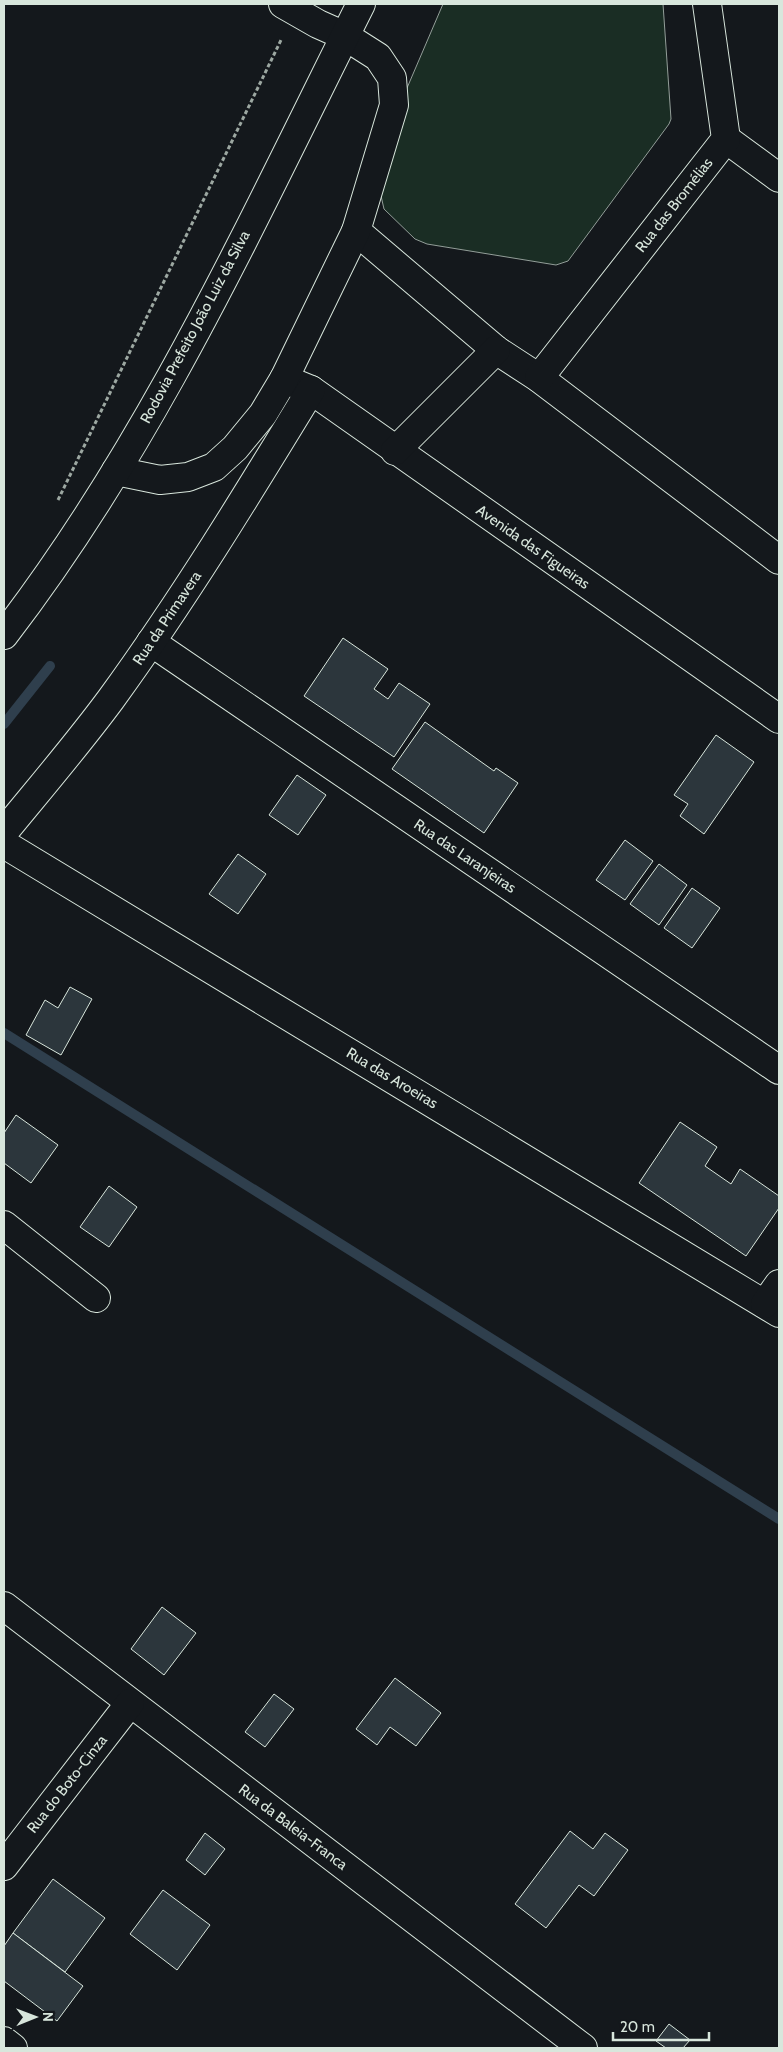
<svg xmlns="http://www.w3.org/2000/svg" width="783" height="2052" font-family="Cabin,sans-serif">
<rect width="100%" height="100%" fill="#14181c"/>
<path fill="#1a2d24" stroke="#939e99" d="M443,4H663L671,119L669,124L568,261L556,265L427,244L415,239L384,209L374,165Z"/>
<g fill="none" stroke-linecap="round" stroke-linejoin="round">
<g stroke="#2f3f4d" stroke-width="10">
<path d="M4,724L50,666"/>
<path d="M4,1033L779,1519"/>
</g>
</g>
<g fill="#2c363c" stroke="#d8e6dc">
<path d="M343,638L388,669L374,689L388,699L399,683L430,704L394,757L304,696Z"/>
<path d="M425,722L494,771L496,768L518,783L484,833L392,769Z"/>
<path d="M716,735L754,762L704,834L680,816L688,804L674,795Z"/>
<path d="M297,775L326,795L298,835L269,815Z"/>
<path d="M625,840L653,861L625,900L596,880Z"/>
<path d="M238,854L266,874L238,914L209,894Z"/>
<path d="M659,864L687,885L659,925L630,904Z"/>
<path d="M692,888L720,908L692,948L664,928Z"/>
<path d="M70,987L92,999L61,1055L26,1035L45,1000L58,1008Z"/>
<path d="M16,1115L58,1145L31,1183L4,1163V1133Z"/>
<path d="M680,1122L717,1147L705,1166L731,1184L740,1169L779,1196V1208L746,1256L639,1183Z"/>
<path d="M109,1186L137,1207L109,1247L80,1227Z"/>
<path d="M162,1607L196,1633L164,1675L131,1649Z"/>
<path d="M395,1678L441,1713L416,1746L390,1727L377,1745L356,1729Z"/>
<path d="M274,1694L294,1709L265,1747L245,1732Z"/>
<path d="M570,1831L593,1849L605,1833L628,1850L594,1896L579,1885L546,1928L515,1904Z"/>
<path d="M205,1833L225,1849L205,1875L186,1860Z"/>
<path d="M53,1879L105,1918L65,1972L13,1933Z"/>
<path d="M163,1890L210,1925L177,1970L130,1934Z"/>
<path d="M13,1933L83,1986L57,2021L4,1981V1946Z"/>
<path d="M669,2024L690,2040L683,2048H666L656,2041Z"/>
</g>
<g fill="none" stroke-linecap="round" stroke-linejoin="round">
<g stroke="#d8e6dc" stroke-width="30">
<g id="minor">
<path d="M726,139L779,178"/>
<path d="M356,231L496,350L539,378L779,560"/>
<path d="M539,378L726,139L707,4"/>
<path d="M284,379L311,390L779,719"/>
<path d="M395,451L496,350"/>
<path d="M116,471L160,480L188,477L214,467L235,448L263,414L284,379L356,231L394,105L392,78L378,57L345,36L318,24L283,4"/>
<path d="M151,642L779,1070"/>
<path d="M4,832C40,788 77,745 111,699C183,600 247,495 311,390"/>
<path d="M4,844L779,1313"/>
<path d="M4,1225L96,1298"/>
<path d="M765,1304L779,1284"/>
<path d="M4,1606L583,2048"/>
<path d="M4,1866L130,1703"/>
<path d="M4,2041L13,2048"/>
</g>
</g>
<g stroke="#d8e6dc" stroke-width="30">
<path id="secondary" d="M4,635C152,443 253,219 361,4"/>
</g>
<path stroke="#9da8a2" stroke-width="3" stroke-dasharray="4 2.5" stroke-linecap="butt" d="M58,500L282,38"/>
<use href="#minor" stroke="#14181c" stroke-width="28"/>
<use href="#secondary" stroke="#14181c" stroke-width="28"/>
</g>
<g text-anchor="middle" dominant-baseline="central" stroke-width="4" stroke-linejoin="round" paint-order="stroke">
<g font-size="15" fill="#d8e6dc" stroke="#14181c">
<text transform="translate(674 205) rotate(-52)">Rua das Bromélias</text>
<text transform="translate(195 327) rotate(-62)">Rodovia Prefeito João Luiz da Silva</text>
<text transform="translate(533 547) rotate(35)">Avenida das Figueiras</text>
<text transform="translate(167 618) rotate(-56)">Rua da Primavera</text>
<text transform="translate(465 856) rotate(34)">Rua das Laranjeiras</text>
<text transform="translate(392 1078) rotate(31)">Rua das Aroeiras</text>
<text transform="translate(67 1784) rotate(-52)">Rua do Boto-Cinza</text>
<text transform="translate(293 1827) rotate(37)">Rua da Baleia-Franca</text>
</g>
</g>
<rect width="783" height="2052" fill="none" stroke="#d8e6dc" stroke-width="10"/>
<g transform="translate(35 2017) rotate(89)" stroke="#14181c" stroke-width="4" paint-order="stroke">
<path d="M0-4L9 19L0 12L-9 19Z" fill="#d8e6dc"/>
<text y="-8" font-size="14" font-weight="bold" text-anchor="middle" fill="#d8e6dc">N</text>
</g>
<path d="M613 2032v8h96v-8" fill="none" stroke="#d8e6dc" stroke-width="2.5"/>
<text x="620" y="2032" font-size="15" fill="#d8e6dc" stroke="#14181c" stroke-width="4" paint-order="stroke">20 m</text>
</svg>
